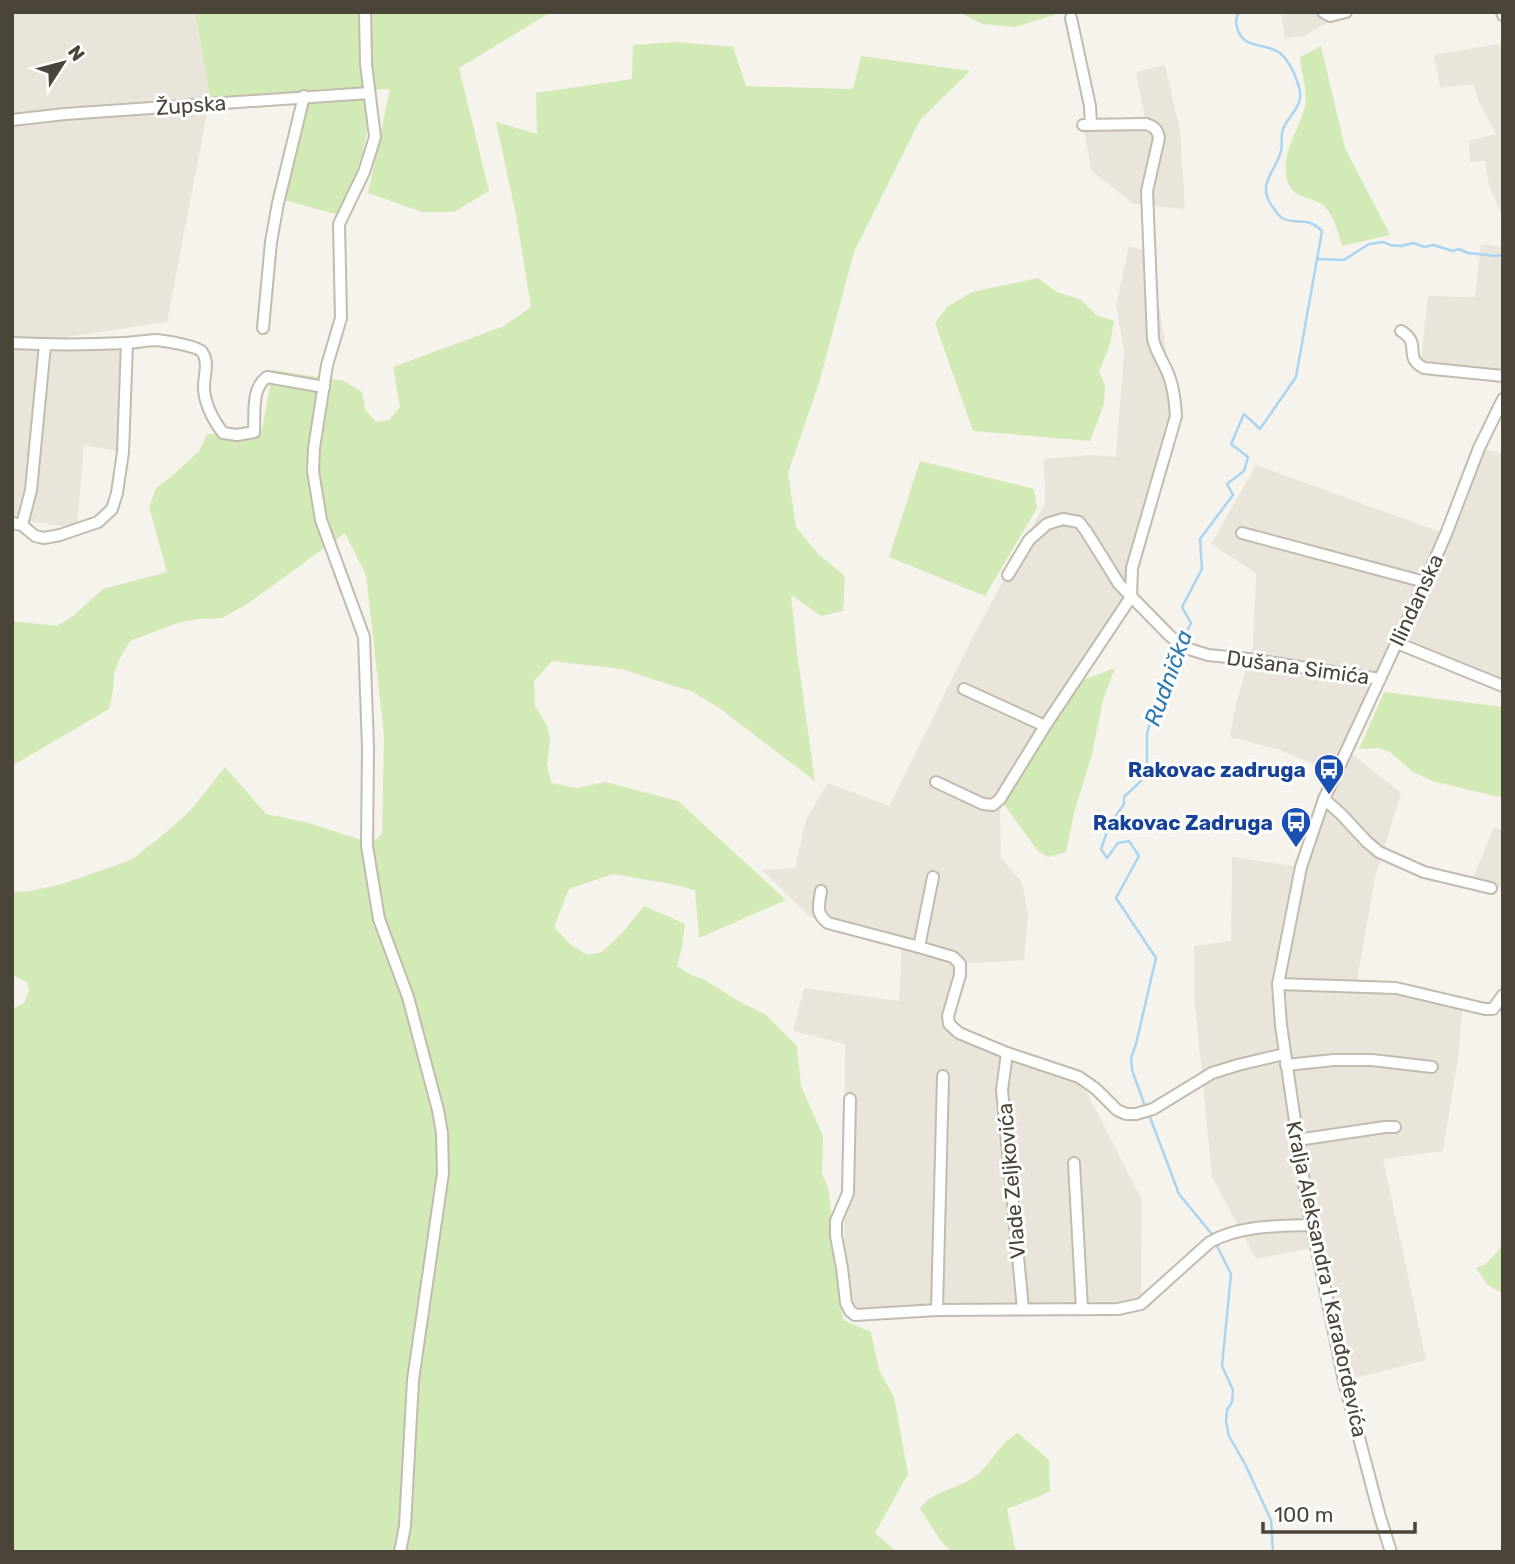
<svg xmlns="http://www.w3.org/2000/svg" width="1515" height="1564" font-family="Rubik,sans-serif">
<rect width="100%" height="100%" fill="#f6f3ec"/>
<g fill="#eae5da">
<path d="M12,12H195L210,98L167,322L28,343H127L123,452L84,445L77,528L12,519Z"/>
<path d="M1281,12H1319L1329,22L1303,36L1285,38Z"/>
<path d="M1498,44L1503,46V218L1489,185L1485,161L1470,162L1469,141L1496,134L1479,102L1473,84L1440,88L1434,55Z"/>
<path d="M1165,65L1180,131L1185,209L1133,204L1091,170L1083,125L1146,124L1136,72Z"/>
<path d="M1481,244L1503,247V375L1421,360L1428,296L1475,297Z"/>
<path d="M1129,246L1151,253L1176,416L1132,568L1131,597L1000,799L1001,858L1022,882L1028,914L1024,960L960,964L949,1024L1079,1077L1142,1200L1141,1304L855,1315L844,1278L845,1044L793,1031L804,988L899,1001L902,942L810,917L762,870L795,868L806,820L828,783L889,806L975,633L1045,503L1044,459L1091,455L1116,457L1124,351L1116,306Z"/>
<path d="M1479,448L1503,454V686L1397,643L1347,750L1401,793L1375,878L1356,985L1463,1003L1458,1057L1443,1151L1383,1159L1426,1360L1344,1381L1317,1247L1256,1259L1212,1177L1194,994V946L1231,941L1232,857L1301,867L1335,773L1277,749L1230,737L1235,708L1253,646L1256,573L1211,544L1256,465L1446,534Z"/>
<path d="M1494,827L1503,830V888L1471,883Z"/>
</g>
<g fill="#d2eab5">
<path d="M195,12H551L459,68L489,191L454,212H422L368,193L390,89L210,98Z"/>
<path d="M959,12H1064L1015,27L982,24Z"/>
<path d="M677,42L733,47L746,86L853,89L861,56L970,71L920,120L854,252L819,383L788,473L796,527L819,555L845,576L843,611L821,616L791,595L797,653L815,781L719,708L693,692L621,669L552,661L534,681L535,706L547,725L550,741L547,765L551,783L577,788L605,782L678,801L786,900L699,938L695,890L671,884L613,874L569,889L554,927L570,944L587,955L602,952L623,932L644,906L685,924L682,947L677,966L691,975L705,980L740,1002L765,1014L797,1046L801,1086L823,1136L822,1173L829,1191L837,1269V1286L843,1320L871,1332L879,1370L894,1397L908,1474L875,1533L897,1552H12V1009L24,1003L29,991L27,982L12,975V892L30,891L62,884L131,860L164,834L190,811L225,767L266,814L309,823L370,843L377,839L382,833L384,735L366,575L345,533L247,604L222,618L198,619L177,623L130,641L121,656L114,673L113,691L109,709L12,766V621L57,626L73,616L103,589L167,572L149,507L156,488L172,476L199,451L207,434L261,435L273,370L344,381L362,392L365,409L376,422L389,420L400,407L393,367L504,326L531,307L516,215L496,122L537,134L536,93L632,79L633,45Z"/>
<path d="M1321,46L1345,148L1390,235L1342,246C1338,233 1335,217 1325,207C1312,194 1293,202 1287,179C1280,152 1300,130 1305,106C1308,93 1301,71 1300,57Z"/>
<path d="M364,98C365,107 368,116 367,125C365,157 351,186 338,215L284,200L306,100Z"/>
<path d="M1038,278L1057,292L1081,300L1096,315L1114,321L1110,345L1099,371L1105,386L1104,404L1090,441L973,431L935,323L947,307L972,292Z"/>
<path d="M920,461L1034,489L1037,508L985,596L889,557Z"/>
<path d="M1115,668L1103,700L1092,754L1074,813L1066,852L1048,857L1038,851L1000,799L1072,684Z"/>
<path d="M1384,692L1503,707V798L1432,781L1413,772L1390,752L1378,748L1359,749Z"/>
<path d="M1503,1245V1294L1487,1284L1476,1268L1480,1266L1485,1265Z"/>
<path d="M1018,1433L1049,1460L1050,1492L1007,1509L1016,1552H952L941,1541L920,1509C931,1490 959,1489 976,1476C992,1463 999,1443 1018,1433Z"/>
</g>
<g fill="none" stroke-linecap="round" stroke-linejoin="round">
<g stroke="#a9d4f2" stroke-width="2.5">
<path d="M1317,259L1344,260L1369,244L1384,242L1390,245L1401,246L1413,243L1425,247L1433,245L1453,251L1459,249L1468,253L1496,256L1503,255"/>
<path d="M1182,641L1191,623L1182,607L1202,569L1200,539L1233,495L1227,484L1244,471L1248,457L1231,444L1244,414L1260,429L1296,377L1322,231C1306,215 1297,226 1282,218C1279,216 1274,209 1272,206C1256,184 1276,171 1281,151C1283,144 1280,137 1283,129C1291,111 1307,105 1297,81C1294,72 1288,60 1280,53C1265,42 1242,50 1237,27C1235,21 1236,17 1239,12"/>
<path d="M1145,1106L1132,1070L1131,1058L1136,1044L1156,958L1116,898L1139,856L1129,841L1118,843L1107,858L1101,849L1109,826L1124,804V797L1140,782L1147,766V734L1158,691L1179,647"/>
<path d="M1148,1112L1179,1194L1211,1233L1213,1238"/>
<path d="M1216,1244L1231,1274L1222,1366L1233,1390L1232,1402L1227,1410L1226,1422L1229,1436L1245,1464L1271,1520L1273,1552"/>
</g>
<g stroke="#c2bbae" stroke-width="14">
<g id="minor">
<path d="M365,12L366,64L375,137L364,172L339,224L341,318L327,365L314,448L313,471L321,520L364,637L368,748L367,846L379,919L408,997L438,1110L442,1133L443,1173L413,1380L405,1526L400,1552"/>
<path d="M1323,12L1330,16L1346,12"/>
<path d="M1502,12L1503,15"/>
<path d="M1071,18L1090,106L1091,125"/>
<path d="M12,120L65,114L369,93"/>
<path d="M263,328L271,242L278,203L304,96"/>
<path d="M1401,331C1423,344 1402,357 1424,368L1503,376"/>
<path d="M12,343C50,345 87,345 125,343C135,343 146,340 157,340C165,341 198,346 202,352C210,362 203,378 204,389C205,404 214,421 223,433L237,435L254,432C255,414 251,388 267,377L324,387"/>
<path d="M12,523L22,525L35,536L44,538L60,535L98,522L112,509L117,493L123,452L127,343"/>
<path d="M22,525L31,490L45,345"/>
<path d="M1242,533L1425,582"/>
<path d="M1008,575L1029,540L1047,524L1063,519L1079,522L1086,531L1119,584L1169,635L1177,642L1189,649L1208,655L1248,659L1380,679"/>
<path d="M1397,643L1503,686"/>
<path d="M964,689L1045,726"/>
<path d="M936,782L983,804L993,805L1000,799L1045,726L1131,597L1132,568L1176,416C1175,402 1174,389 1169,376C1164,363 1156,352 1153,339L1147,191L1159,138C1157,129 1155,127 1146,124L1083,125"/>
<path d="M1324,799L1341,814L1367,842L1379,852L1424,872L1491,888"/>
<path d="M933,877L919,947L953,957L960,964V975L948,1016L949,1024L959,1033L1007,1053L1079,1077L1096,1089L1117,1110L1126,1114H1136L1153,1109L1212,1073L1238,1065L1284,1054"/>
<path d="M821,891C819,906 815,913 828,923L919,947"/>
<path d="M1278,984L1396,988L1485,1009H1493L1503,995"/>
<path d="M1007,1053L1002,1090L1023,1309"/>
<path d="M1286,1065L1334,1060H1372L1432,1067"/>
<path d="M850,1099L848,1193L836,1221V1236L842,1268L846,1303L850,1311L855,1315L937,1310L1118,1309L1141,1304L1210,1242C1240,1225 1279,1226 1312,1225"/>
<path d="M1297,1140L1385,1127H1395"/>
<path d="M1074,1163L1082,1309"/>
<path d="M937,1310L943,1076"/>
<path d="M1391,1552L1380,1517L1344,1381L1306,1197L1281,1025L1278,984L1301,867L1324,799L1425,582L1446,534L1479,448L1503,399"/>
</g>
</g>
<use href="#minor" stroke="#fff" stroke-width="10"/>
</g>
<defs>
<g id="bus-pin" transform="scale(1.575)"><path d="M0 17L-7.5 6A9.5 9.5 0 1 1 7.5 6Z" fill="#1a4fb4" stroke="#fff"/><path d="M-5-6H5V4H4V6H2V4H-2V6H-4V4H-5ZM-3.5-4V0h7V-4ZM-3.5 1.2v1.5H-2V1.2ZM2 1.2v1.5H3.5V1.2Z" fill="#fff"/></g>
</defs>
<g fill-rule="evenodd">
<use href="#bus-pin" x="1329" y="769"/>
<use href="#bus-pin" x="1296" y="822"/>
</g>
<g text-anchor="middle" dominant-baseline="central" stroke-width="6" stroke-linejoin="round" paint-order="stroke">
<g font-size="21" fill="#4b4439" stroke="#fff">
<text transform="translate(191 105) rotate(-4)">Župska</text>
<text transform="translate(1416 600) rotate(-65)">Ilindanska</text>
<text transform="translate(1298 667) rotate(8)">Dušana Simića</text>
<text transform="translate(1011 1181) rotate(-95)">Vlade Zeljkovića</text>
<text transform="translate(1327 1279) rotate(78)">Kralja Aleksandra I Karađorđevića</text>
</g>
<g font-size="21" font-weight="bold" fill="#164399" stroke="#fff" text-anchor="end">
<text x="1306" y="769">Rakovac zadruga</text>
<text x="1273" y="822">Rakovac Zadruga</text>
</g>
<g font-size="23" font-style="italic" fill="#2e7ab2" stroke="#fff">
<text transform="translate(1168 678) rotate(-70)">Rudnička</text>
</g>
</g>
<rect width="1515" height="1564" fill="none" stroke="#4b4439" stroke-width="28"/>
<g transform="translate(63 63) rotate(54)" stroke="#ffffff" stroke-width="5" paint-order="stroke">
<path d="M0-5L12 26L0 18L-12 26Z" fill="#4b4439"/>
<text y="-10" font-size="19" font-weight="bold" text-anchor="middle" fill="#4b4439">N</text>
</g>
<path d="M1263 1522v10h152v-10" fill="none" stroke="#4b4439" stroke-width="3.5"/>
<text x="1274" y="1522" font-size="21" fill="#4b4439" stroke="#ffffff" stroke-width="5" paint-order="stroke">100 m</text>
</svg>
